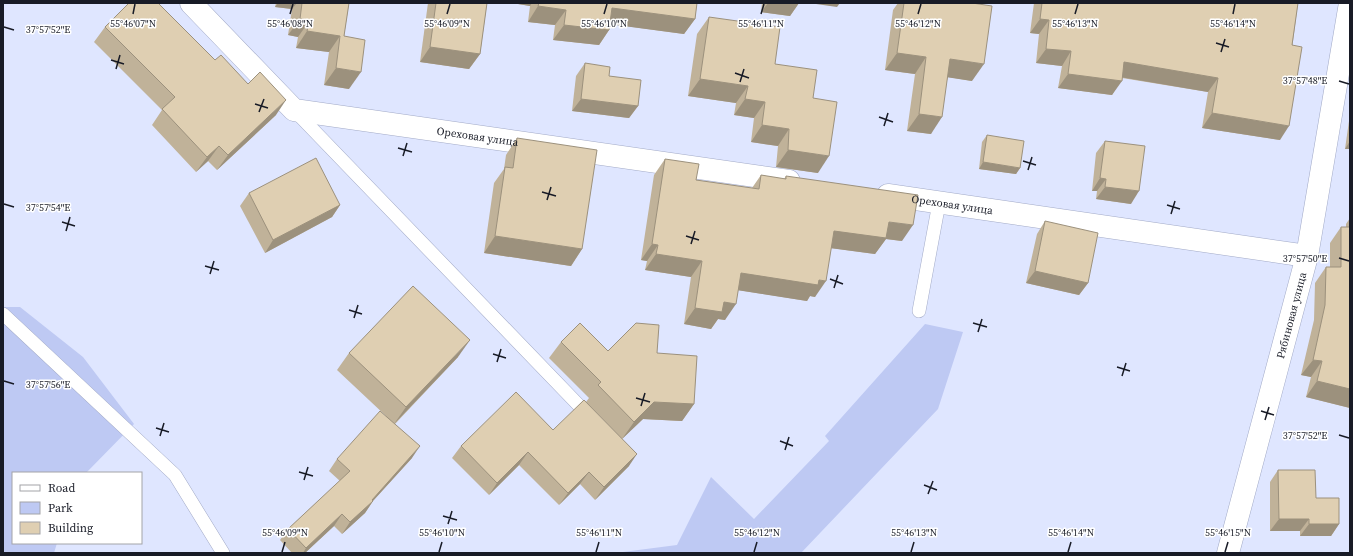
<svg xmlns="http://www.w3.org/2000/svg" width="1353" height="556" font-family="'Source Serif 4',serif">
<rect width="100%" height="100%" fill="#dfe6ff"/>
<g fill="#bec9f3">
<path d="M3,307H20L83,357L134,424L86,473H13V543H57L54,553H3Z"/>
<path d="M925,324L963,332L938,409L801,553H615L677,545L711,477L754,519L829,441L825,436Z"/>
</g>
<g fill="none" stroke-linecap="round" stroke-linejoin="round">
<g stroke="#a2aac7" stroke-width="14">
<g id="lane">
<path d="M295,111L591,418"/>
<path d="M919,311L939,203"/>
<path d="M3,314L175,475L223,553"/>
</g>
</g>
<g stroke="#a2aac7" stroke-width="23">
<g id="street">
<path id="s1" d="M191,3L294,110L789,181"/>
<path id="s2" d="M888,195L1307,256"/>
<path id="s3" d="M1228,553L1307,256L1350,3"/>
</g>
</g>
<use href="#lane" stroke="#fff" stroke-width="13"/>
<use href="#street" stroke="#fff" stroke-width="22"/>
</g>
<g fill="#c0b299">
<path d="M276,3H349L344,36L349,89L324,85L329,52L296,48L298,37L288,35L292,9L275,7Z"/>
<path d="M428,3H487L480,54L469,69L420,62Z"/>
<path d="M512,3H697L695,19L684,34L610,24L609,30L599,45L553,40L555,25L528,22L530,6Z"/>
<path d="M762,3H799L790,16L761,12Z"/>
<path d="M898,3H972V81L948,77L931,134L907,131L915,74L885,70L893,10Z"/>
<path d="M1034,3H1298L1280,140L1202,128L1208,92L1122,78L1112,95L1058,88L1062,66L1036,63L1039,34L1030,33Z"/>
<path d="M709,17L775,64L813,98L818,173L776,167L778,146L751,142L754,118L734,115L736,103L688,96L697,34Z"/>
<path d="M105,27L215,60L276,115L217,170L208,161L196,172L152,125L162,110L94,42Z"/>
<path d="M585,63L609,76L638,106L629,118L572,111L576,76Z"/>
<path d="M1350,114V149H1345Z"/>
<path d="M987,135L1020,168L1016,174L979,169L982,142Z"/>
<path d="M517,138L582,249L571,266L484,253L494,183L504,169L506,155Z"/>
<path d="M1105,141L1131,204L1096,199L1097,191H1092L1096,153Z"/>
<path d="M665,159L696,180L752,188L761,175L784,179L786,176L902,241L886,239L875,254L831,248L815,297L810,296L807,301L738,290L725,320L718,319L711,329L684,324L691,277L645,270L647,261L641,260L654,175Z"/>
<path d="M249,193L340,205L332,217L265,253L240,206Z"/>
<path d="M1350,218V408L1306,397L1311,377L1301,375L1314,320L1315,283L1326,267H1330V243L1341,227H1346V224Z"/>
<path d="M1045,221L1088,283L1079,295L1026,283L1037,234Z"/>
<path d="M561,342L608,351L657,353L694,404L682,421L643,419L622,439L586,402L589,398L549,358Z"/>
<path d="M349,353L458,357L395,424L412,458L373,501L365,513L342,534L334,526L305,553H292L280,540L288,529L340,481L329,471L337,459L386,416L337,370Z"/>
<path d="M553,430L629,466L595,500L580,484L559,505L519,465L489,495L452,458L461,446Z"/>
<path d="M1278,470L1316,498L1339,524L1331,536H1300V531H1270V482Z"/>
</g>
<g fill="#9c917d">
<path d="M278,3H297L292,9L275,7Z"/>
<path d="M512,3H532L530,6Z"/>
<path d="M768,3H799L790,16L761,12Z"/>
<path d="M809,3H840L837,7Z"/>
<path d="M538,6L566,10L555,25L528,22Z"/>
<path d="M612,8L695,19L684,34L601,23Z"/>
<path d="M300,19L310,20L298,37L288,35Z"/>
<path d="M1040,19L1049,20L1039,34L1030,33Z"/>
<path d="M564,25L609,30L599,45L553,40Z"/>
<path d="M307,31L340,36L329,52L296,48Z"/>
<path d="M430,47L480,54L469,69L420,62Z"/>
<path d="M1046,49L1071,51L1062,66L1036,63Z"/>
<path d="M897,53L926,57L915,74L885,70Z"/>
<path d="M950,59L984,64L972,81L939,76Z"/>
<path d="M1124,62L1218,78L1208,92L1114,76Z"/>
<path d="M336,68L361,72L349,89L324,85Z"/>
<path d="M1068,74L1122,81L1112,95L1058,88Z"/>
<path d="M700,79L748,86L736,103L688,96Z"/>
<path d="M581,99L638,106L629,118L572,111Z"/>
<path d="M745,99L765,102L754,118L734,115Z"/>
<path d="M286,100L276,115L217,170L228,155Z"/>
<path d="M1212,113L1289,126L1280,140L1202,128Z"/>
<path d="M919,114L942,117L931,134L907,131Z"/>
<path d="M762,125L789,129L778,146L751,142Z"/>
<path d="M1350,141V149H1345Z"/>
<path d="M219,146L208,161L196,172L207,157Z"/>
<path d="M788,150L829,156L818,173L776,167Z"/>
<path d="M983,162L1020,168L1016,174L979,169Z"/>
<path d="M1100,178L1106,179L1097,191H1092Z"/>
<path d="M1105,187L1139,191L1131,204L1096,199Z"/>
<path d="M340,205L332,217L265,253L273,240Z"/>
<path d="M889,222L913,225L902,241L886,239L875,254L822,247L834,231Z"/>
<path d="M495,236L582,249L571,266L484,253Z"/>
<path d="M652,244L658,245L647,261L641,260Z"/>
<path d="M656,254L702,261L691,277L645,270Z"/>
<path d="M1035,271L1088,283L1079,295L1026,283Z"/>
<path d="M741,273L819,280L826,281L815,297L810,296L807,301L730,289Z"/>
<path d="M724,302L736,304L725,320L718,319L711,329L684,324L695,308Z"/>
<path d="M470,340L458,357L394,424L406,407Z"/>
<path d="M1313,360L1322,361L1311,377L1301,375Z"/>
<path d="M1317,381L1350,389V408L1306,397Z"/>
<path d="M654,402L694,404L682,421L643,419L622,439L634,422Z"/>
<path d="M420,446L412,458L371,503L373,501L365,513L342,534L350,522L372,500Z"/>
<path d="M528,452L519,465L489,495L497,483Z"/>
<path d="M637,454L629,466L595,500L604,487Z"/>
<path d="M589,472L580,484L559,505L568,493Z"/>
<path d="M342,514L334,526L305,553H303L306,548Z"/>
<path d="M1279,519H1309L1300,531H1270Z"/>
<path d="M1309,524H1339L1331,536H1300Z"/>
</g>
<g fill="#dfcfb2" stroke="#9c917d">
<path d="M129,3H158L215,60L221,55L248,84L260,72L286,100L228,155L219,146L207,157L162,109L175,97L105,27Z"/>
<path d="M302,3H349L344,36L365,40L361,72L336,68L340,36L307,31L310,20L300,19Z"/>
<path d="M436,3H487L480,54L430,47Z"/>
<path d="M539,3H697L695,19L612,8L609,30L564,25L566,10L538,6Z"/>
<path d="M904,3H972L992,6L984,64L950,59L942,117L919,114L926,57L897,53Z"/>
<path d="M1042,3H1298L1292,45L1302,47L1289,126L1212,113L1218,78L1124,62L1122,81L1068,74L1071,51L1046,49L1049,20L1040,19Z"/>
<path d="M709,17L780,27L775,64L817,70L813,98L837,102L829,156L788,150L789,129L762,125L765,102L745,99L748,86L700,79Z"/>
<path d="M585,63L610,67L609,76L641,80L638,106L581,99Z"/>
<path d="M987,135L1024,141L1020,168L983,162Z"/>
<path d="M517,138L597,150L582,249L495,236L505,167L513,168Z"/>
<path d="M1105,141L1145,146L1139,191L1105,187L1106,179L1100,178Z"/>
<path d="M316,158L340,205L273,240L249,193Z"/>
<path d="M665,159L699,164L696,180L759,189L761,175L786,179V176L918,195L913,225L889,222L886,238L834,231L826,281L819,280L818,285L741,273L736,304L724,302L722,312L695,308L702,261L656,254L658,245L652,244Z"/>
<path d="M1045,221L1098,233L1088,283L1035,271Z"/>
<path d="M1341,227H1350V389L1317,381L1322,361L1313,360L1325,305L1326,267H1341Z"/>
<path d="M413,286L470,340L406,407L349,353Z"/>
<path d="M580,323L608,351L636,323L659,325L657,353L697,356L694,404L654,402L634,422L598,385L601,382L561,342Z"/>
<path d="M516,392L553,430L584,400L637,454L604,487L589,472L568,493L528,452L497,483L461,446Z"/>
<path d="M380,411L420,446L372,500L373,501L350,522L342,514L306,548L288,529L350,471L337,459Z"/>
<path d="M1278,470H1315L1316,498H1339V524H1309V519H1279Z"/>
</g>
<path fill="none" stroke="#181b26" stroke-width="1.5" d="M133,14L135,4M290,14L293,4M447,14L450,4M604,14L607,4M761,14L764,4M918,14L921,4M1075,14L1078,4M1233,14L1235,4M4,27L14,30M1216,43L1229,47M1221,52L1225,39M111,60L124,64M116,69L120,55M735,73L749,78M1339,81L1349,84M740,82L744,69M255,104L268,108M259,112L264,99M879,117L893,122M884,126L888,113M398,148L412,152M403,156L407,143M1023,161L1036,165M1028,170L1032,157M542,192L556,196M547,200L551,187M4,204L14,207M1167,205L1180,209M1171,214L1175,201M62,222L75,226M66,231L70,217M686,236L699,240M691,244L695,231M1339,258L1349,261M205,266L219,270M210,274L214,261M830,279L843,284M834,288L838,275M349,310L362,314M354,318L358,305M973,323L987,327M978,332L982,319M493,354L506,358M497,362L501,349M1117,367L1130,371M1122,376L1126,363M4,381L14,384M636,398L650,402M641,406L645,393M1261,411L1274,415M1265,420L1269,407M156,428L169,432M1339,435L1349,438M160,436L164,423M780,441L793,446M785,450L789,437M299,472L313,476M304,480L308,467M924,485L937,490M928,494L933,481M443,516L457,520M448,524L452,511M282,552L285,542M439,552L442,542M596,552L599,542M754,552L757,542M911,552L914,542M1068,552L1071,542M1225,552L1228,542"/>
<g text-anchor="middle" dominant-baseline="central" stroke-width="3" stroke-linejoin="round" paint-order="stroke">
<g font-size="11" fill="#181b26" stroke="#fff">
<text stroke="none"><textPath href="#s1" startOffset="334">Ореховая улица</textPath></text>
<text stroke="none"><textPath href="#s2" startOffset="65">Ореховая улица</textPath></text>
<text stroke="none"><textPath href="#s3" startOffset="246">Рябиновая улица</textPath></text>
</g>
</g>
<g font-size="10" text-anchor="middle" fill="#181b26" stroke="#fff" stroke-width="3" stroke-linejoin="round" paint-order="stroke">
<text x="133" y="27">55°46'07"N</text>
<text x="290" y="27">55°46'08"N</text>
<text x="447" y="27">55°46'09"N</text>
<text x="604" y="27">55°46'10"N</text>
<text x="761" y="27">55°46'11"N</text>
<text x="918" y="27">55°46'12"N</text>
<text x="1075" y="27">55°46'13"N</text>
<text x="1233" y="27">55°46'14"N</text>
<text x="48" y="33">37°57'52"E</text>
<text x="1305" y="84">37°57'48"E</text>
<text x="48" y="211">37°57'54"E</text>
<text x="1305" y="262">37°57'50"E</text>
<text x="48" y="388">37°57'56"E</text>
<text x="1305" y="439">37°57'52"E</text>
<text x="285" y="536">55°46'09"N</text>
<text x="442" y="536">55°46'10"N</text>
<text x="599" y="536">55°46'11"N</text>
<text x="757" y="536">55°46'12"N</text>
<text x="914" y="536">55°46'13"N</text>
<text x="1071" y="536">55°46'14"N</text>
<text x="1228" y="536">55°46'15"N</text>
</g>
<rect width="1353" height="556" fill="none" stroke="#181b26" stroke-width="8"/>
<rect x="12" y="472" width="130" height="72" fill="#ffffff" stroke="#a3a4a8"/>
<rect x="20" y="485" width="20" height="6" fill="#ffffff" stroke="#a3a4a8"/>
<text x="48" y="492" font-size="12" fill="#181b26">Road</text>
<rect x="20" y="502" width="20" height="12" fill="#bec9f3" stroke="#a3a4a8"/>
<text x="48" y="512" font-size="12" fill="#181b26">Park</text>
<rect x="20" y="522" width="20" height="12" fill="#dfcfb2" stroke="#a3a4a8"/>
<text x="48" y="532" font-size="12" fill="#181b26">Building</text>
</svg>
